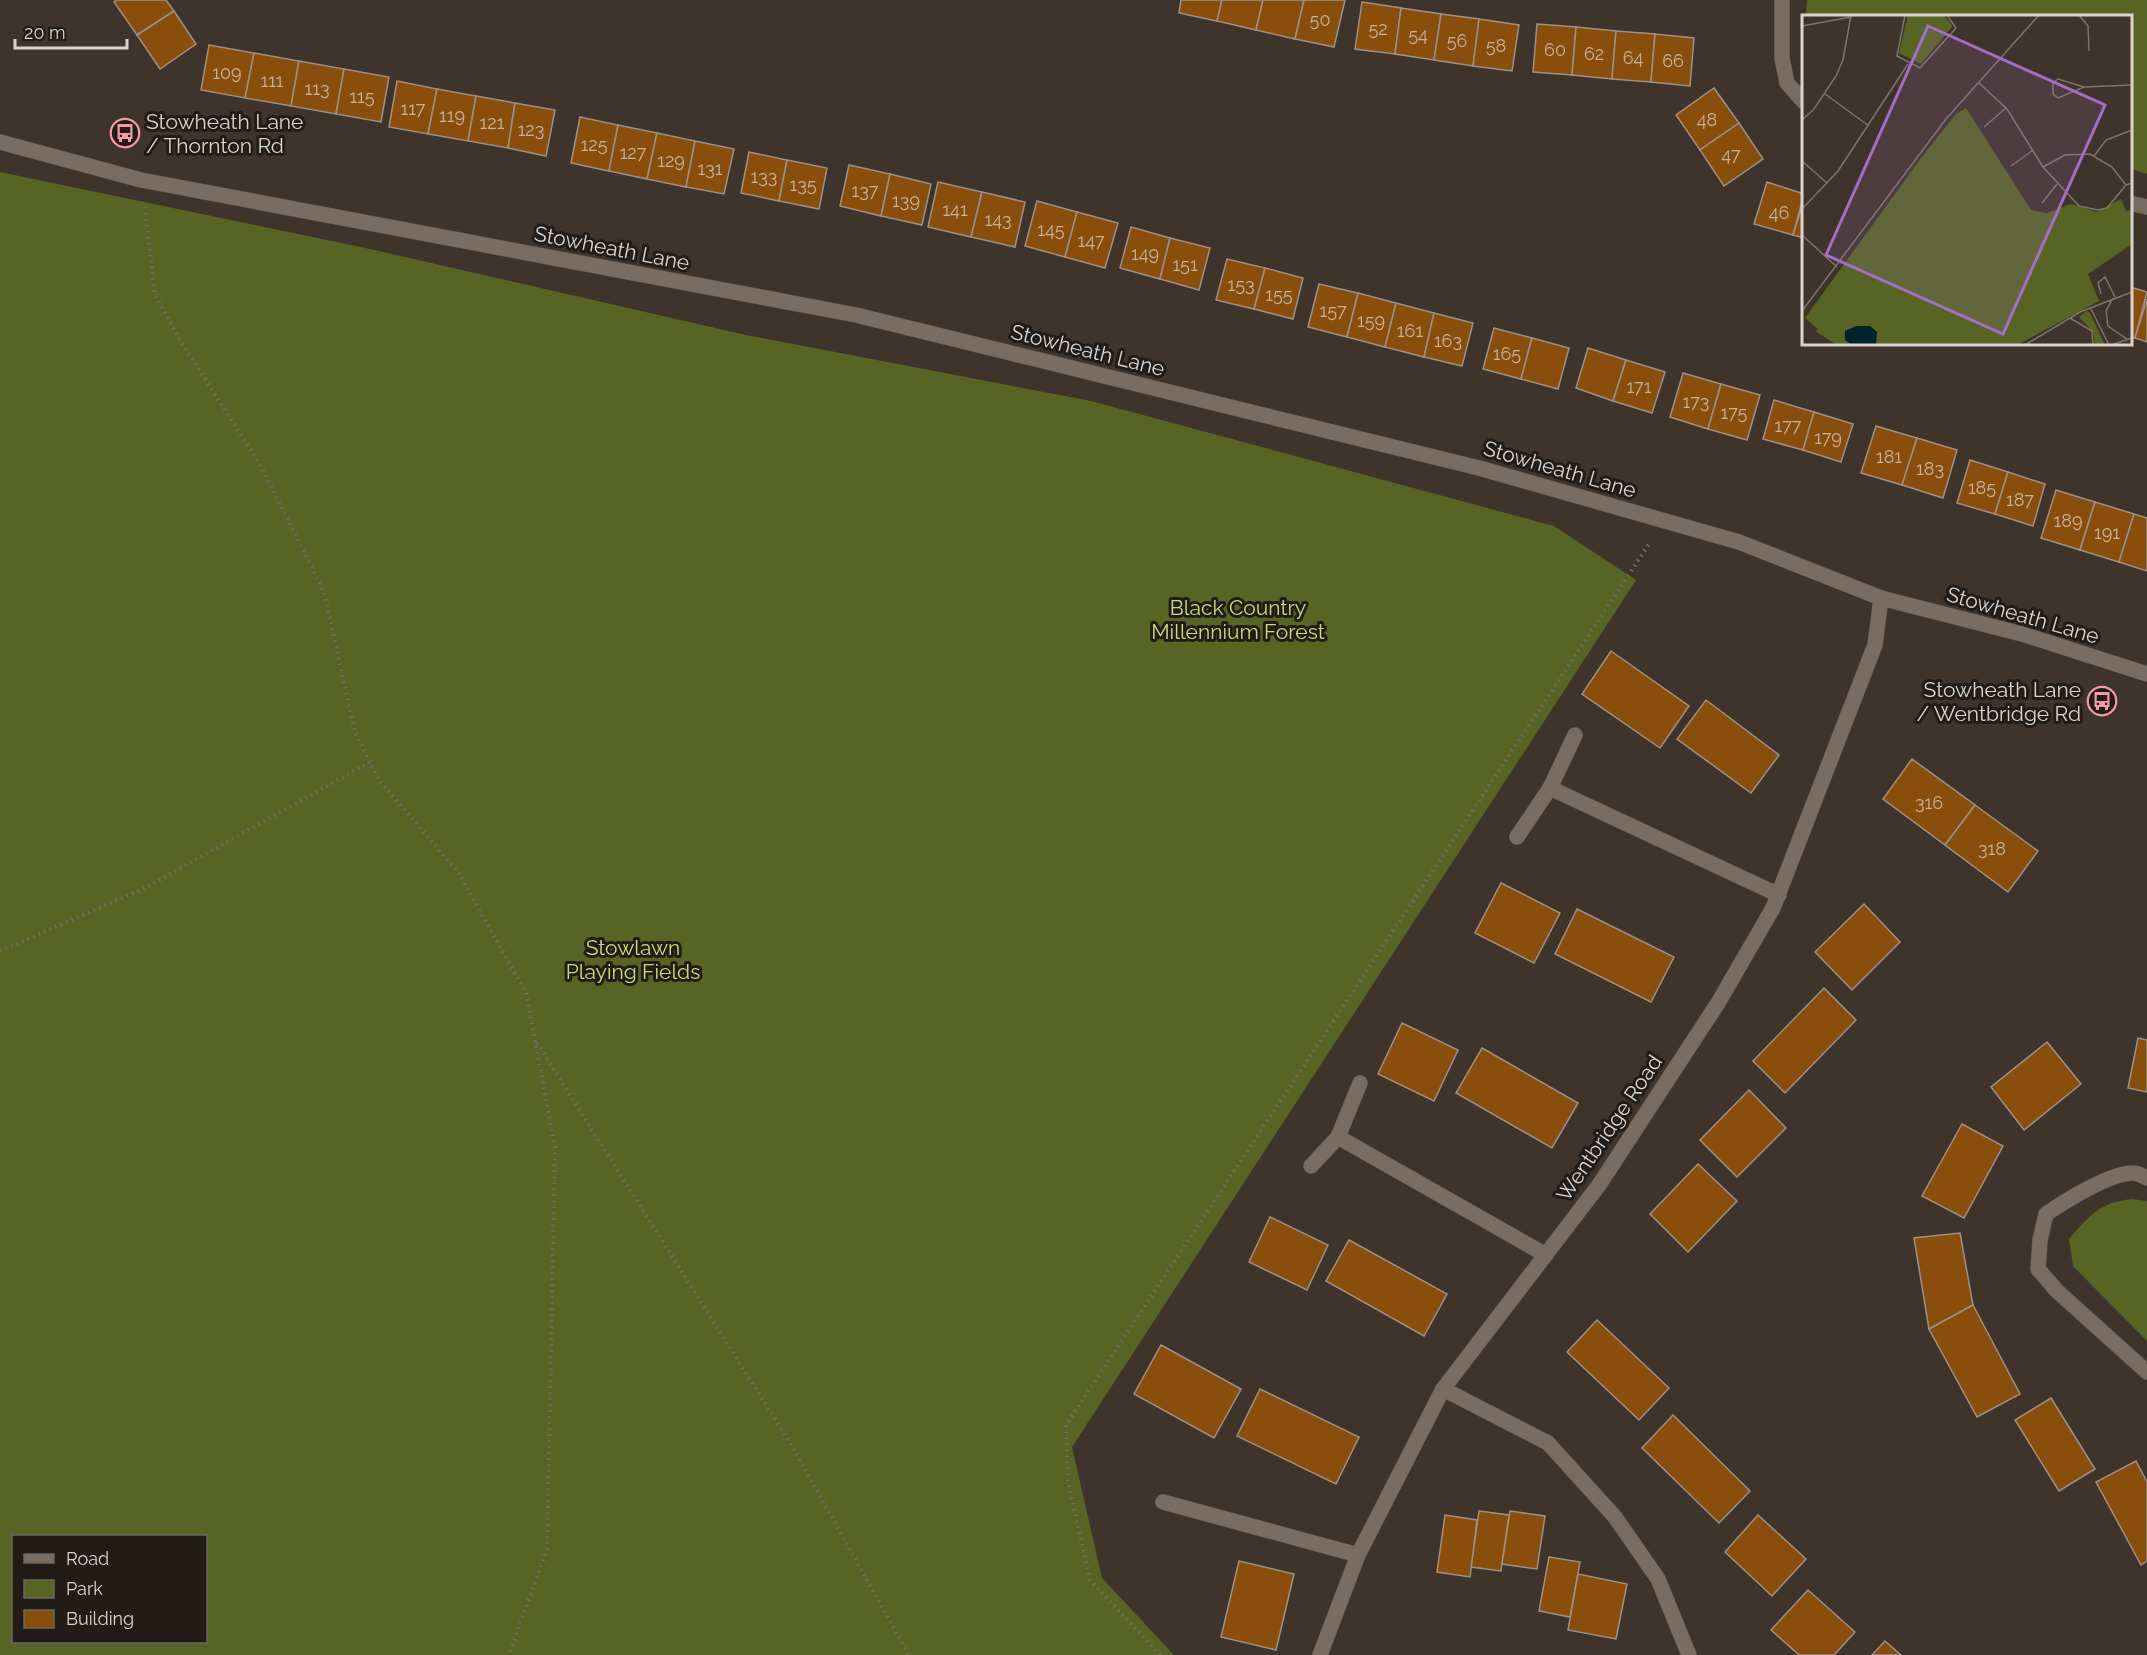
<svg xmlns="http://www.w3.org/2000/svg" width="2147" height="1655" font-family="Raleway,sans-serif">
<rect width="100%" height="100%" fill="#3f342b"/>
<g fill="#576424" fill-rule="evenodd">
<path d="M1807,0H2147V174L2131,169L2130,16H1806Z"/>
<path d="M0,172L370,249L746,335L1091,401L1554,526L1636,580L1072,1447L1102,1578L1174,1655H0ZM14,1536H206V1642H14Z"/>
<path d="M2132,1199L2147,1201V1341L2073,1266L2069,1239C2089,1216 2100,1202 2132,1199Z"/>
</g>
<g fill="#894e0b" stroke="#9e9086" stroke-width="1.5">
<path d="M117,0H166L174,11L137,35L114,2Z"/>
<path d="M1181,0H1222L1217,21L1179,13Z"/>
<path d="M1222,0H1263L1256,30L1217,21Z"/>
<path d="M1263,0H1304L1295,39L1256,30Z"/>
<path d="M1304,0H1345L1334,47L1295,39Z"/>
<path d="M1362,2L1401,8L1395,54L1355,49Z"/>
<path d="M1401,8L1441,14L1434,60L1395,54Z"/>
<path d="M174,11L196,44L160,69L137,35Z"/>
<path d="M1441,14L1479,19L1473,66L1434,60Z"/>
<path d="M1479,19L1519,25L1512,71L1473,66Z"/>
<path d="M1537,24L1576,27L1572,75L1533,72Z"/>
<path d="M1576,27L1616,31L1612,79L1572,75Z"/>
<path d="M1616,31L1655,34L1651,82L1612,79Z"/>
<path d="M1655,34L1694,38L1690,86L1651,82Z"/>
<path d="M209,45L254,53L245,98L201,90Z"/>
<path d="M254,53L299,61L291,106L245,98Z"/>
<path d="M299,61L344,69L336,114L291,106Z"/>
<path d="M344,69L389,77L381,122L336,114Z"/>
<path d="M397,81L437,89L428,134L389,127Z"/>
<path d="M1714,88L1739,123L1700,150L1676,115Z"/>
<path d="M437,89L476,96L468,141L428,134Z"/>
<path d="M476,96L515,103L508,148L468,141Z"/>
<path d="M515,103L555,110L546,156L508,148Z"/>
<path d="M580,117L618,125L609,171L571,163Z"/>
<path d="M1739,123L1763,159L1724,186L1700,150Z"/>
<path d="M618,125L657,133L647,179L609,171Z"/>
<path d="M657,133L695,141L686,187L647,179Z"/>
<path d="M695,141L734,149L724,194L686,187Z"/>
<path d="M749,152L787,160L779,201L741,193Z"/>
<path d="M787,160L827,168L819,209L779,201Z"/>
<path d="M849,165L890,174L881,216L840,206Z"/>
<path d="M890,174L931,184L922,225L881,216Z"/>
<path d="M938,182L982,192L971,237L928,227Z"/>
<path d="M1767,182L1804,194L1793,235L1754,224Z"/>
<path d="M982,192L1025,202L1015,247L971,237Z"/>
<path d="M1804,200V238L1793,235Z"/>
<path d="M1037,201L1077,212L1065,257L1025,246Z"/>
<path d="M1077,212L1118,223L1105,268L1065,257Z"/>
<path d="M1131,227L1170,238L1160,279L1120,268Z"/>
<path d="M1170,238L1210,248L1199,290L1160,279Z"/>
<path d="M1227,259L1265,268L1254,309L1216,300Z"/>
<path d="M1265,268L1303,278L1293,319L1254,309Z"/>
<path d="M1319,284L1358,293L1347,337L1308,327Z"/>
<path d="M2130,287L2147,292L2135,338L2130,337Z"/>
<path d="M1358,293L1396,303L1385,347L1347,337Z"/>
<path d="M2147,299V342L2135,338Z"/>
<path d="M1396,303L1434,313L1424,357L1385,347Z"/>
<path d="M1434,313L1473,323L1462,366L1424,357Z"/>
<path d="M1494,328L1532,338L1521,379L1483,369Z"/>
<path d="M1532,338L1569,348L1558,389L1521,379Z"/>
<path d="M1588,348L1626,360L1613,401L1576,388Z"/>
<path d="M1626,360L1665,372L1652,413L1613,401Z"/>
<path d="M1683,373L1721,384L1708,429L1670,417Z"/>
<path d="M1721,384L1760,395L1747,440L1708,429Z"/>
<path d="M1774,400L1814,412L1803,450L1763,439Z"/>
<path d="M1814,412L1853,424L1841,462L1803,450Z"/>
<path d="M1876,426L1917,438L1902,485L1861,473Z"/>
<path d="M1917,438L1957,450L1943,498L1902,485Z"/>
<path d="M1970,460L2008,472L1995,514L1957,503Z"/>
<path d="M2008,472L2045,484L2033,526L1995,514Z"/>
<path d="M2056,490L2095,502L2080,550L2041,538Z"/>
<path d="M2095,502L2134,514L2119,562L2080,550Z"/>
<path d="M2134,514L2147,518V571L2119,562Z"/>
<path d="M1611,651L1689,706L1660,748L1582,694Z"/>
<path d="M1706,700L1779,755L1751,793L1677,739Z"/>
<path d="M1912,759L1975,805L1945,845L1883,799Z"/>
<path d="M1975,805L2038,851L2008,892L1945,845Z"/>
<path d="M1501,883L1560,913L1534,963L1475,933Z"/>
<path d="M1864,904L1900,942L1852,990L1815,952Z"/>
<path d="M1577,909L1674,957L1651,1002L1555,954Z"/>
<path d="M1824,988L1856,1020L1785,1093L1753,1061Z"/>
<path d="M1402,1023L1458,1050L1434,1101L1378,1074Z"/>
<path d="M2138,1038L2147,1040V1092L2128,1088Z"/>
<path d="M2047,1042L2081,1084L2024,1130L1991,1087Z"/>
<path d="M1482,1048L1578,1103L1552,1148L1456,1093Z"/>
<path d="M1749,1090L1786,1128L1737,1177L1700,1140Z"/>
<path d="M1962,1124L2003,1146L1964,1218L1922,1196Z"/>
<path d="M1698,1164L1737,1201L1688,1252L1650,1214Z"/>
<path d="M1270,1217L1328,1245L1307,1290L1249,1262Z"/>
<path d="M1960,1233L1973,1305L1929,1329L1914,1238Z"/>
<path d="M1349,1240L1447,1294L1424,1336L1326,1281Z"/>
<path d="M1973,1305L2020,1394L1977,1417L1929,1329Z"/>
<path d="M1597,1320L1669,1388L1639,1420L1567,1352Z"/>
<path d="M1161,1345L1241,1389L1214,1438L1134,1394Z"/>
<path d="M1260,1389L1359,1437L1336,1484L1237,1436Z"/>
<path d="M2051,1398L2095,1469L2059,1491L2015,1420Z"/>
<path d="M1673,1415L1750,1491L1719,1523L1642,1448Z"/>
<path d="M2136,1461L2147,1482V1561L2141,1565L2096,1482Z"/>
<path d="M1479,1511L1509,1515L1501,1571L1471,1567Z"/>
<path d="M1510,1511L1545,1516L1537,1569L1502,1564Z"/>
<path d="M1445,1515L1477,1520L1470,1577L1437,1572Z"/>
<path d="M1758,1515L1806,1559L1772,1596L1725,1552Z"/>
<path d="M1549,1557L1580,1562L1570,1617L1539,1611Z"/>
<path d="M1239,1561L1294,1574L1276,1650L1221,1637Z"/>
<path d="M1578,1574L1627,1584L1616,1639L1568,1630Z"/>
<path d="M1808,1590L1855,1632L1834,1655H1799L1771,1630Z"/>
<path d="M1885,1641L1901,1655H1872Z"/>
</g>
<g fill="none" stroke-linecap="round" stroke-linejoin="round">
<g stroke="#5c524b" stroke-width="16">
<g id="service">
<path d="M1550,788L1779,895"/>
<path d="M1517,837L1550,788L1575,735"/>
<path d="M1338,1137L1546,1255"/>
<path d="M1311,1166L1338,1137L1360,1083"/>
<path d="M1163,1502L1358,1555"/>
</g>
</g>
<g stroke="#5c524b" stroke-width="16">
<g id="minor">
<path d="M1782,0V58L1787,83L1804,102"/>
<path d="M2130,203L2147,207"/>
<path d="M2147,1178C2143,1176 2137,1173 2133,1173C2110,1173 2065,1201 2046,1214L2040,1240L2038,1269L2057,1291L2147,1372"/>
<path d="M1443,1389L1548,1443L1615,1517L1658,1579L1689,1655"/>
<path d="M1320,1655L1358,1555L1443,1389L1599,1185L1718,1003L1773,908L1875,645L1881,598"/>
</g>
</g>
<g stroke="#5c524b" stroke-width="16">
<path id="tertiary" d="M0,142L141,180L856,315L1479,468L1739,542L1881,598L2022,634L2147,674"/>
</g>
<g stroke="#766c64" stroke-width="4" stroke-dasharray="1.5 4.5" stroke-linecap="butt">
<path d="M145,207L155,295L178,337L261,466L324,592L355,732L379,780L458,872L526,993L555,1147L547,1549L509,1655"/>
<path d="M0,951L143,889L370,762"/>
<path d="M537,1043L789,1441L909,1655"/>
<path d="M1160,1655L1090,1580L1068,1480L1066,1425L1649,544"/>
</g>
<use href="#service" stroke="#796c62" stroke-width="15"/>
<use href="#minor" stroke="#796c62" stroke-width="15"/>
<use href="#tertiary" stroke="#796c62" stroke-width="15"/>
</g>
<defs>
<g id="bus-ring" transform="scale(1.5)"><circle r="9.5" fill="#221c18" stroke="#f49aa2" stroke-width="1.5"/><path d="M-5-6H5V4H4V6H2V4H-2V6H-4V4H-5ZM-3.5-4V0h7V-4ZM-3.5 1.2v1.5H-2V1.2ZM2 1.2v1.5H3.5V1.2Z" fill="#f49aa2"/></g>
</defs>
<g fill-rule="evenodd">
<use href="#bus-ring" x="125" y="133"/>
<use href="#bus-ring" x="2102" y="701"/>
</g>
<g text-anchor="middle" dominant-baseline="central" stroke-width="6" stroke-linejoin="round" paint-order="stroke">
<g font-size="18" fill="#c6b29d">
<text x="1320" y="19">50</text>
<text x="1378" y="28">52</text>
<text x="1418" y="34">54</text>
<text x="1457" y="40">56</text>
<text x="1496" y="45">58</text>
<text x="1555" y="49">60</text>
<text x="1594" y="53">62</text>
<text x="1633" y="57">64</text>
<text x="1673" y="60">66</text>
<text x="227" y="72">109</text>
<text x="272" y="80">111</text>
<text x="317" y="88">113</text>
<text x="362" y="96">115</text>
<text x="413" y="108">117</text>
<text x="452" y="115">119</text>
<text x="1707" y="119">48</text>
<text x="492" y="122">121</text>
<text x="531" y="129">123</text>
<text x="594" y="144">125</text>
<text x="633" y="152">127</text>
<text x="1731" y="154">47</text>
<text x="671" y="160">129</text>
<text x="710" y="168">131</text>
<text x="764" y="176">133</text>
<text x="803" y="184">135</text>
<text x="865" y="190">137</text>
<text x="906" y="200">139</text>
<text x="955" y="209">141</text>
<text x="1779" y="212">46</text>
<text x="998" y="219">143</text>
<text x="1051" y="229">145</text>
<text x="1091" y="240">147</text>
<text x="1145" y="253">149</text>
<text x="1185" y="264">151</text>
<text x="1241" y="284">153</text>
<text x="1279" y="294">155</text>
<text x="1333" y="310">157</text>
<text x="1371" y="320">159</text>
<text x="1410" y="330">161</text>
<text x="1448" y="340">163</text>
<text x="1507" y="353">165</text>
<text x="1639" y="386">171</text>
<text x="1696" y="401">173</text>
<text x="1734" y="412">175</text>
<text x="1788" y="425">177</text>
<text x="1828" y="437">179</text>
<text x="1889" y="456">181</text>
<text x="1930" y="468">183</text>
<text x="1982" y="487">185</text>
<text x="2020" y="499">187</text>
<text x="2068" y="520">189</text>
<text x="2107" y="532">191</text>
<text x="1929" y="802">316</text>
<text x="1992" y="848">318</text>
</g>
<g font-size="21" fill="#dbd4ce" stroke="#221c18" text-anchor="start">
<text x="146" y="121">Stowheath Lane<tspan x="146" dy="24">/ Thornton Rd</tspan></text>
<text x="2081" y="689" text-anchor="end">Stowheath Lane<tspan x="2081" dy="24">/ Wentbridge Rd</tspan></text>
</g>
<g font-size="21" fill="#dbd4ce" stroke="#221c18">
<text transform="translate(612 248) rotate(11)">Stowheath Lane</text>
<text transform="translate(1088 350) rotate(14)">Stowheath Lane</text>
<text transform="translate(1560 469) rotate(16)">Stowheath Lane</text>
<text transform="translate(2023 615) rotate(16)">Stowheath Lane</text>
<text transform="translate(1609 1128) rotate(-56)">Wentbridge Road</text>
</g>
<g font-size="21" fill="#c7de71" stroke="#221c18">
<text x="1238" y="607">Black Country<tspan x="1238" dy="24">Millennium Forest</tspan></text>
<text x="633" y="947">Stowlawn<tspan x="633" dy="24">Playing Fields</tspan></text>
</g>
</g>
<g transform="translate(1802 15)">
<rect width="330" height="330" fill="#3f342b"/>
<path d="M106,0H141L149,8L150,12L119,49L97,38ZM164,93L229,195L245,198L269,189L295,197L319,184L324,196L330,195V229L286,259L297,286L215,330H35L13,316L16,314L3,303L119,143L154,99ZM285,296L288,298L303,330H293L291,317L277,302Z" fill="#576424"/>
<path d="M54,311H68L75,317L74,330H50L43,325V316Z" fill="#002329"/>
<path fill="none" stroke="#7d746c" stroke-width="1.5" d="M103,0L95,41L118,53L154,13L145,0M248,0H273M277,0L286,11L287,36M0,11L49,2M177,68L205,94L241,152L277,191L296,195L305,193L324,170M282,72L256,64L251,68V79L256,83L282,72L330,70M23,79L67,111M0,105L12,94L34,61L41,45L49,0M182,112L204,93M292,141L304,125L330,115M0,146L25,168M209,151L231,135M241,152L263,140L288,139L310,152L324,170L330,168M240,188L255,169M0,194L36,156L106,49M0,220L35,252M299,279L296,268L303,262L313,282M311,283L304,296L306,311L325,324M288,292L307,330M0,296L144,104L237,0M268,303L290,316L291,330M223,330L278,297L330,277M309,330L330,323"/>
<path fill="#a16fc5" fill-opacity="0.15" stroke="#a16fc5" stroke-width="3" d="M126,11L303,90L201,319L24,240Z"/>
<rect width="330" height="330" fill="none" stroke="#dbd4ce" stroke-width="3"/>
</g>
<rect x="12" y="1535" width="195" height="108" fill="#221c18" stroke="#6c6661" stroke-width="1.5"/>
<rect x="24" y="1554" width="30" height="9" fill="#796c62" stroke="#6c6661" stroke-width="1.5"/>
<text x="66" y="1565" font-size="18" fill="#dbd4ce">Road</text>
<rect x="24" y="1580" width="30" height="18" fill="#576424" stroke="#6c6661" stroke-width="1.5"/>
<text x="66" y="1595" font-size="18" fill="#dbd4ce">Park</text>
<rect x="24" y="1610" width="30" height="18" fill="#894e0b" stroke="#6c6661" stroke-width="1.5"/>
<text x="66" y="1625" font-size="18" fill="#dbd4ce">Building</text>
<path d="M15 39v9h112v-9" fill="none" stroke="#dbd4ce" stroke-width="3"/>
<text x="24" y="39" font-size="18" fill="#dbd4ce" stroke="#221c18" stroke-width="4.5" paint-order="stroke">20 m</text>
</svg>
